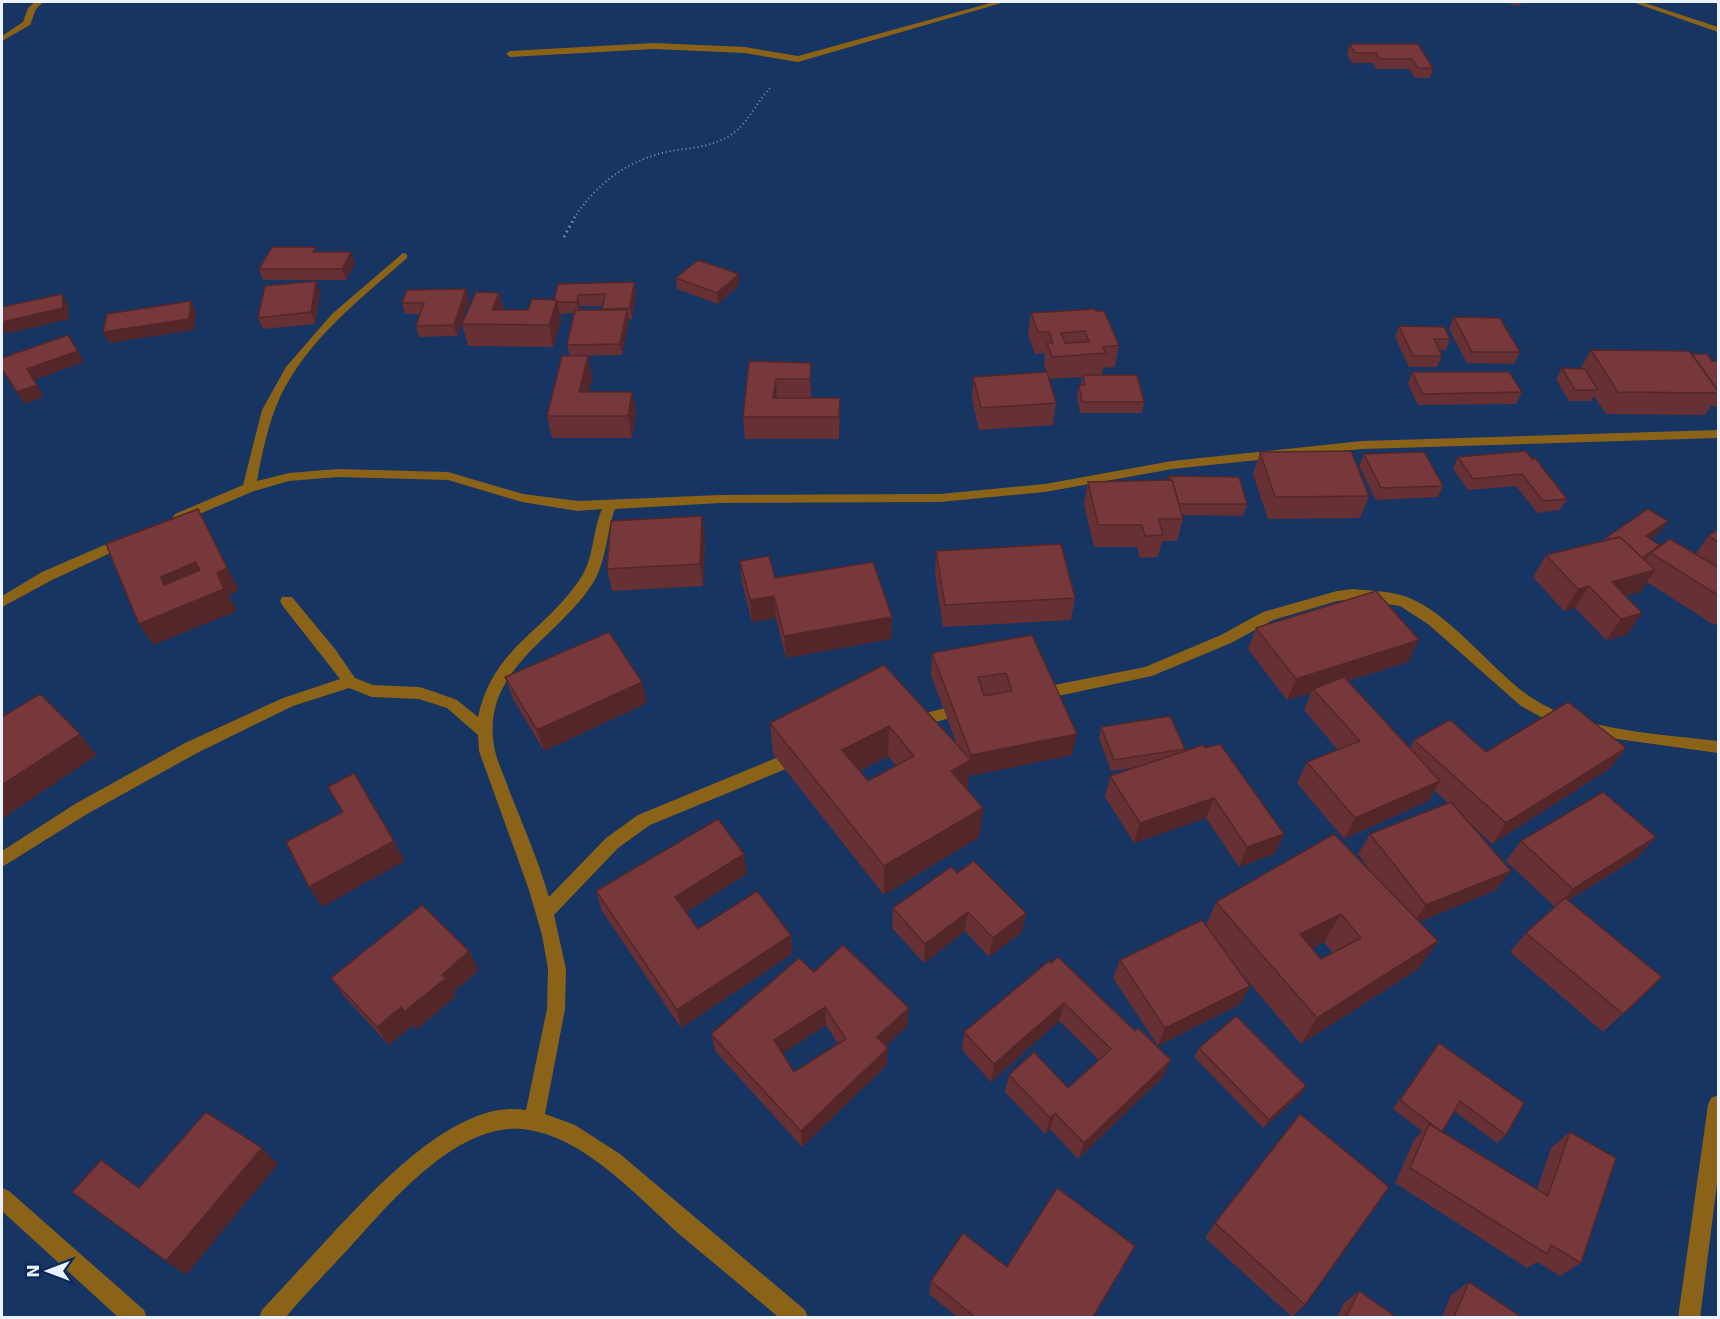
<svg xmlns="http://www.w3.org/2000/svg" width="1720" height="1319" font-family="'DejaVu Sans',sans-serif">
<rect width="100%" height="100%" fill="#163562"/>
<g fill="none" stroke-linecap="round" stroke-linejoin="round">
<path stroke="#7e92ae" stroke-width="2" stroke-dasharray="1 3" stroke-linecap="butt" d="M574,218C597,183 629,159 671,151C690,148 711,147 729,136C748,125 756,102 771,87"/>
<path stroke="#7e92ae" stroke-width="3" stroke-dasharray="1.5 4" stroke-linecap="butt" d="M564,237L575,217"/>
<g fill="#8b6318" fill-rule="evenodd">
<path d="M35,2H43L36,9L30,25L2,41V36L23,22L28,8Z"/>
<path d="M994,2H1005L798,62L745,53L654,49L510,57L506,54L510,51L654,43L745,47L798,56Z"/>
<path d="M1632,2H1642L1718,27V32Z"/>
<path d="M403,253L407,254V258C360,299 307,340 280,397C268,424 262,453 257,481L289,473L338,469L448,472L523,494L578,501L720,495L940,494L1045,484L1172,461L1362,441L1718,430V438L1362,449L1172,469L1045,492L940,502L720,503L615,509C606,533 607,560 593,583C556,641 478,670 495,751C498,764 505,777 509,790C523,825 538,860 549,897L606,838L638,815L793,751L799,750L805,751L807,756L805,761L650,825L618,848L554,915L566,969L565,1009L545,1114L575,1125L620,1154L805,1310L808,1318H779C748,1291 716,1265 685,1239C640,1200 584,1134 521,1129C455,1124 390,1203 350,1247C328,1271 306,1293 285,1318H259L262,1310C286,1284 310,1258 334,1232C377,1187 457,1098 526,1110L547,1009L548,969L542,935L529,890L479,751L478,735L447,708L419,699L372,697L349,688L293,706L197,753L87,814L2,867V851L75,804L185,743L283,698L340,679L282,605L280,601L282,597H292L335,649L355,678L373,685L419,687L435,692L457,700L478,717C493,647 543,634 580,579C594,559 592,532 602,509L578,511L522,502L448,480L338,477L289,481L254,491L185,520H175L173,517L175,514L243,485L262,410L286,367L332,314Z"/>
<path d="M125,536L132,541L130,544L52,580L2,607V596L42,572Z"/>
<path d="M1353,589C1371,591 1390,591 1407,597C1449,612 1494,673 1532,698C1581,731 1660,734 1718,741V753L1603,737L1552,723L1521,706L1428,624L1400,606L1353,599L1337,601L1273,620L1231,643L1152,676L1039,700L1034,698L1031,694L1034,690L1039,688L1145,667L1221,635L1263,612L1337,591Z"/>
<path d="M963,703L968,705L971,709L968,713L914,728L908,726L906,722L908,718Z"/>
<path d="M1718,1095V1176L1700,1318H1678L1708,1105L1711,1098Z"/>
<path d="M2,1188L9,1191L144,1310L147,1318H119L2,1211Z"/>
</g>
</g>
<g fill="#663034" fill-rule="evenodd">
<path d="M1504,2H1524L1518,6Z"/>
<path d="M1350,44H1418L1433,68L1430,78H1415L1409,69H1376L1373,63H1352L1347,54Z"/>
<path d="M355,263L346,280H263L259,269Z"/>
<path d="M676,278L739,285L718,304L677,289Z"/>
<path d="M634,282L636,293L632,319H628L622,355L570,356L567,345L574,313L560,314L561,321L553,347L468,346L462,324L499,293L504,310H528L554,300ZM580,306H603L602,310H579Z"/>
<path d="M466,289L469,300L457,336L419,337L416,326L420,314H405L402,303Z"/>
<path d="M320,292L315,324L263,329L258,318Z"/>
<path d="M1096,311L1119,345L1115,367L1103,368L1102,375L1144,402L1142,413H1080L1077,397L1079,385H1081L1082,377L1049,379L1056,403L1053,425L979,430L972,399L973,377L1047,372L1044,365L1045,353L1035,354L1028,335L1031,313Z"/>
<path d="M1454,317L1520,352L1514,364L1467,363L1449,329Z"/>
<path d="M1399,326L1450,339L1446,350H1439L1442,356L1437,367H1409L1395,337Z"/>
<path d="M1591,350L1692,354L1712,361H1718L1719,360V406H1711L1705,415L1606,414L1594,396L1591,401H1569L1556,379L1562,368H1581Z"/>
<path d="M588,356L592,378L588,392H632L636,414L632,438H552L547,416Z"/>
<path d="M749,361L811,363V398H840L839,439H745L743,417Z"/>
<path d="M1412,372L1522,392L1516,404L1418,405L1408,384Z"/>
<path d="M1260,452L1369,496L1360,518L1268,519L1253,474Z"/>
<path d="M1364,454L1443,486L1438,497L1376,500L1359,466Z"/>
<path d="M1458,457L1532,459L1567,499L1560,510L1537,513L1516,486L1468,490L1453,469Z"/>
<path d="M1169,476L1247,504L1243,516L1182,515L1183,519L1177,541H1162L1158,557L1140,558L1137,547H1094L1084,504L1088,482L1168,480Z"/>
<path d="M702,516L705,538L703,586L612,591L607,569Z"/>
<path d="M1719,529V624L1717,623L1714,625L1647,582L1640,592L1626,596L1627,635L1606,640L1575,608L1564,611L1533,577L1546,555L1604,541L1607,537L1660,532L1650,539L1660,545L1696,554L1708,536Z"/>
<path d="M936,551L1075,598L1071,620L943,627L935,573Z"/>
<path d="M740,561L775,578L892,617L891,639L786,658L776,618L752,622L742,583Z"/>
<path d="M1256,628L1419,640L1408,662L1348,681L1410,748L1414,740L1486,752L1626,748L1609,769L1492,844L1472,825L1496,890L1419,922L1438,941L1418,969L1301,1044L1237,968L1250,986L1240,1004L1158,1046L1113,978L1120,960L1206,925L1216,902L1376,878L1358,854L1370,834L1448,803L1434,790L1428,801L1344,839L1297,783L1307,762L1338,750L1304,710L1311,693L1287,700L1248,649ZM1324,942L1333,953L1321,959L1312,948Z"/>
<path d="M1032,635L1072,755L969,776L967,789L983,808L979,837L884,895L773,754L770,723L884,665L957,745L931,675L932,653ZM888,756L896,766L868,781L860,771Z"/>
<path d="M505,677L647,703L544,751L513,699Z"/>
<path d="M1101,727L1185,749V751L1205,748L1284,834L1274,854L1239,867L1206,818L1134,843L1105,797L1110,776L1137,767L1111,771L1099,738Z"/>
<path d="M1521,841L1638,857L1568,901L1662,977L1603,1032L1510,952L1526,933L1555,907L1506,861Z"/>
<path d="M744,854L747,874L686,912L698,929L791,935L792,954L681,1028L602,911L596,891Z"/>
<path d="M951,867L1022,932L989,957L965,931L924,963L892,928L893,908Z"/>
<path d="M1049,961L1163,1077L1078,1159L1050,1129L1045,1134L1005,1092L1009,1075L1068,1088L1099,1060L1059,1021L991,1082L962,1050L964,1032Z"/>
<path d="M479,970L453,992L456,996L416,1030L413,1025L389,1045L344,996L331,978Z"/>
<path d="M814,972L909,1008L907,1026L886,1046L887,1065L802,1147L715,1051L711,1034ZM826,1025L838,1044L794,1072L782,1053Z"/>
<path d="M1439,1043L1506,1135L1497,1143L1454,1111L1442,1131L1537,1189L1551,1148L1570,1132L1581,1263L1560,1276L1537,1262L1527,1268L1395,1183L1414,1140L1422,1131L1393,1109L1432,1052Z"/>
<path d="M1199,1048L1306,1086L1300,1095L1263,1128L1194,1057Z"/>
<path d="M1215,1223L1305,1305L1292,1317L1205,1238Z"/>
<path d="M1007,1267L1093,1317H957L929,1294L931,1281Z"/>
<path d="M1469,1282L1521,1317H1442L1451,1295Z"/>
<path d="M1359,1291L1396,1317H1337L1344,1303Z"/>
</g>
<g fill="#53272a">
<path d="M351,252L355,263L346,280L342,269Z"/>
<path d="M739,274V285L718,304L717,293Z"/>
<path d="M316,281L320,292L315,324L311,312Z"/>
<path d="M634,282L636,293L632,319L630,308Z"/>
<path d="M466,289L469,300L457,336L454,325Z"/>
<path d="M499,293L505,314L492,310Z"/>
<path d="M62,294L68,305L69,319L6,334L2,327V322Z"/>
<path d="M578,295L580,306L579,313L577,302Z"/>
<path d="M557,300L561,321L553,347L549,325Z"/>
<path d="M191,301L196,313L194,330L109,343L103,332Z"/>
<path d="M627,310L629,321L622,355L620,344Z"/>
<path d="M78,351L84,362L34,380L44,397L24,404L17,392L27,369Z"/>
<path d="M588,356L592,378L583,414L579,392Z"/>
<path d="M811,363V400L810,379Z"/>
<path d="M776,379L777,400L773,398Z"/>
<path d="M632,392L636,414L632,438L628,416Z"/>
<path d="M840,398V420L839,439V417Z"/>
<path d="M198,509L239,590L229,595L237,611L153,645L139,624L217,573Z"/>
<path d="M702,516L705,538L703,586L700,564Z"/>
<path d="M1668,521L1660,532L1638,547L1646,536Z"/>
<path d="M1660,545L1651,553L1644,562L1641,559Z"/>
<path d="M196,562L208,584L164,585L161,577Z"/>
<path d="M1655,570L1640,592L1604,602L1612,582Z"/>
<path d="M1589,586L1575,608L1564,611L1578,589Z"/>
<path d="M774,596L776,618L752,622L750,600Z"/>
<path d="M1642,613L1627,635L1606,640L1621,619Z"/>
<path d="M892,617L891,639L786,658L784,636Z"/>
<path d="M1419,640L1408,662L1315,691L1313,689L1311,693L1287,700L1296,679Z"/>
<path d="M642,682L647,703L544,751L537,730Z"/>
<path d="M889,726L888,756L843,780L842,750Z"/>
<path d="M80,734L97,755L2,819V785Z"/>
<path d="M1077,734L1072,755L969,776L967,790L951,771L970,761L971,755Z"/>
<path d="M1626,748L1609,769L1492,844L1506,823Z"/>
<path d="M1440,781L1428,801L1344,839L1355,818Z"/>
<path d="M1214,798L1206,818L1134,843L1140,823Z"/>
<path d="M983,808L979,837L884,895V866Z"/>
<path d="M1284,834L1274,854L1239,867L1247,847Z"/>
<path d="M1656,837L1638,857L1556,908L1573,889Z"/>
<path d="M394,841L405,861L322,907L309,887Z"/>
<path d="M744,854L747,874L679,917L675,897Z"/>
<path d="M1511,871L1496,890L1412,925L1426,905Z"/>
<path d="M968,912L965,931L924,963L925,944Z"/>
<path d="M1026,913L1022,932L989,957L993,938Z"/>
<path d="M1341,914L1324,942L1285,962L1300,934Z"/>
<path d="M791,935L792,954L681,1028L677,1010Z"/>
<path d="M1438,941L1418,969L1301,1044L1317,1018Z"/>
<path d="M469,951L479,970L453,992L456,996L416,1030L413,1025L389,1045L377,1027L442,975Z"/>
<path d="M1250,986L1240,1004L1158,1046L1165,1028Z"/>
<path d="M1064,1003L1059,1021L991,1082L994,1064Z"/>
<path d="M825,1007L826,1025L776,1058L774,1040Z"/>
<path d="M909,1008L907,1026L877,1054V1037Z"/>
<path d="M888,1048L887,1065L802,1147L801,1131Z"/>
<path d="M1171,1060L1163,1077L1078,1159L1084,1143Z"/>
<path d="M1306,1086L1300,1095L1263,1128L1269,1120Z"/>
<path d="M1055,1113L1050,1129L1045,1134L1050,1118Z"/>
<path d="M262,1148L278,1164L186,1275L166,1261Z"/>
</g>
<g fill="#77383c" stroke="#53272a" stroke-width="1.5" fill-rule="evenodd">
<path d="M1350,44H1418L1433,68H1418L1412,59H1379L1376,53H1355Z"/>
<path d="M272,247H316L313,252H351L342,269H259Z"/>
<path d="M698,260L739,274L717,293L676,278Z"/>
<path d="M316,281L311,312L258,318L265,286Z"/>
<path d="M634,282L630,308L602,309L605,294L578,295L577,302H557V300H554L558,284Z"/>
<path d="M466,289L454,325L416,326L424,303H402L407,290Z"/>
<path d="M476,292L499,293L492,310H528L532,299L557,300L549,325L462,324Z"/>
<path d="M62,294L63,308L2,322V307Z"/>
<path d="M191,301L189,319L103,332L107,314Z"/>
<path d="M1095,309L1096,311H1104L1119,345L1103,347L1106,353L1052,357L1047,343H1053L1049,332H1038L1031,313ZM1085,331L1089,342L1065,343L1061,333Z"/>
<path d="M575,310H627L620,344L567,345Z"/>
<path d="M1454,317L1500,318L1520,352H1472Z"/>
<path d="M1399,326L1444,327L1450,339H1434L1442,356H1413Z"/>
<path d="M68,335L78,351L27,369L37,385L17,392L2,369V358Z"/>
<path d="M1591,350L1689,351L1719,392V393L1618,392Z"/>
<path d="M1692,354H1707L1712,361H1719V392Z"/>
<path d="M562,356H588L579,392H632L628,416H547Z"/>
<path d="M749,361L811,363L810,379H776L773,398H840L839,417H743Z"/>
<path d="M1562,368L1585,369L1598,390H1575Z"/>
<path d="M1047,372L1056,403L981,408L973,377Z"/>
<path d="M1412,372H1509L1522,392L1423,394Z"/>
<path d="M1083,375H1137L1144,402H1082L1079,385H1085Z"/>
<path d="M1351,451L1369,496L1275,497L1260,452Z"/>
<path d="M1526,451L1532,459L1535,458L1567,499L1543,501L1522,474L1473,479L1458,457Z"/>
<path d="M1424,452L1443,486L1381,488L1364,454Z"/>
<path d="M1169,476L1239,477L1247,504H1179L1172,480H1170Z"/>
<path d="M1172,480L1183,519H1159L1163,535L1145,536L1142,525H1098L1088,482Z"/>
<path d="M198,509L227,568L217,573L224,589L139,624L106,544ZM196,562L200,570L164,585L161,577Z"/>
<path d="M1648,509L1668,521L1646,536L1660,545L1642,558L1620,537L1610,539L1607,537Z"/>
<path d="M702,516L700,564L607,569L611,521Z"/>
<path d="M1719,529V542L1708,536Z"/>
<path d="M1620,537L1655,570L1612,582L1642,613L1621,619L1589,586L1578,589L1546,555Z"/>
<path d="M1670,539L1719,568V596L1651,553Z"/>
<path d="M1061,544L1075,598L945,605L936,551Z"/>
<path d="M769,556L775,578L873,562L892,617L784,636L774,596L750,600L740,561Z"/>
<path d="M1376,591L1419,640L1296,679L1256,628Z"/>
<path d="M609,632L642,682L537,730L505,677Z"/>
<path d="M1032,635L1077,734L971,755L932,653ZM1006,673L1012,691L984,696L978,677Z"/>
<path d="M884,665L971,760L951,771L983,808L884,866L770,723ZM889,726L914,756L868,781L842,750Z"/>
<path d="M1344,677L1440,781L1355,818L1307,762L1360,741L1313,689Z"/>
<path d="M40,694L80,734L2,785V717Z"/>
<path d="M1568,702L1626,748L1506,823L1414,740L1450,720L1486,752Z"/>
<path d="M1170,716L1185,749L1114,760L1101,727Z"/>
<path d="M1220,744L1284,834L1247,847L1214,798L1140,823L1110,776L1203,745L1205,748Z"/>
<path d="M354,773L394,841L309,887L286,842L343,812L328,787Z"/>
<path d="M1603,792L1656,837L1573,889L1521,841Z"/>
<path d="M1451,802L1511,871L1426,905L1370,834Z"/>
<path d="M718,819L744,854L675,897L698,929L757,891L791,935L677,1010L596,891Z"/>
<path d="M1334,834L1438,941L1317,1018L1216,902ZM1341,914L1361,938L1321,959L1300,934Z"/>
<path d="M974,861L1026,913L993,938L968,912L925,944L893,908L951,867L957,873Z"/>
<path d="M1565,898L1662,977L1623,1014L1526,933Z"/>
<path d="M422,905L469,951L442,975L446,978L404,1012L401,1007L377,1027L331,978Z"/>
<path d="M1202,920L1250,986L1165,1028L1120,960Z"/>
<path d="M843,945L909,1008L877,1037L888,1048L801,1131L711,1034L799,958L814,972ZM825,1007L846,1039L794,1072L774,1040Z"/>
<path d="M1058,957L1135,1031L1138,1028L1171,1060L1084,1143L1055,1113L1050,1118L1009,1075L1034,1052L1068,1088L1111,1049L1064,1003L994,1064L964,1032L1049,961L1051,963Z"/>
<path d="M1236,1016L1306,1086L1269,1120L1199,1048Z"/>
<path d="M1439,1043L1524,1103L1506,1135L1460,1101L1442,1132L1400,1100Z"/>
<path d="M206,1112L262,1148L166,1261L72,1192L101,1160L139,1188Z"/>
<path d="M1300,1114L1389,1187L1305,1305L1215,1223Z"/>
<path d="M1429,1124L1548,1196L1570,1132L1616,1158L1581,1263L1551,1245L1547,1254L1410,1168Z"/>
<path d="M1057,1188L1135,1246L1093,1317H975L931,1281L963,1233L1007,1267Z"/>
<path d="M1469,1282L1521,1317H1454Z"/>
<path d="M1359,1291L1396,1317H1346Z"/>
</g>
<rect width="1720" height="1319" fill="none" stroke="#eaf2fe" stroke-width="6"/>
<g transform="translate(48 1271) rotate(270)" stroke="#0b2a56" stroke-width="4.5" paint-order="stroke">
<path d="M0-4.5L10 22L0 15L-10 22Z" fill="#eaf2fe"/>
<text y="-9" font-size="16" font-weight="bold" text-anchor="middle" fill="#eaf2fe">N</text>
</g>
</svg>
